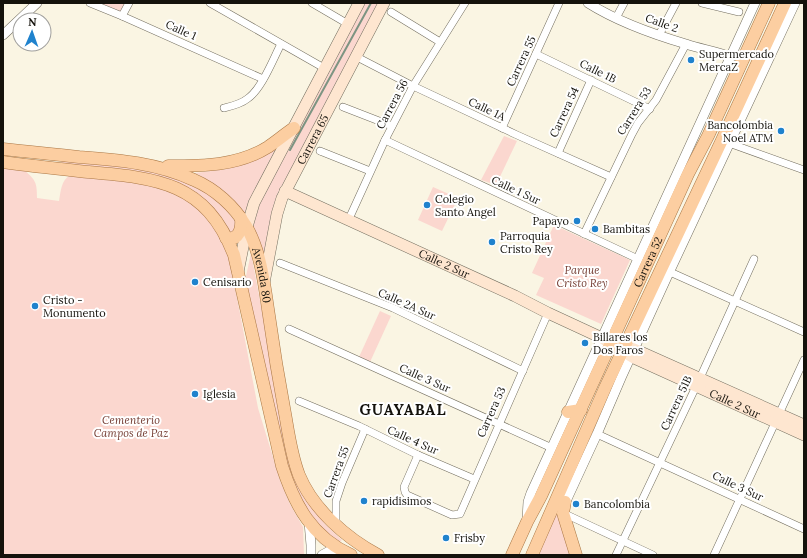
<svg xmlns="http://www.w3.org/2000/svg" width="807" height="558" font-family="Lora,serif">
<rect width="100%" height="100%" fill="#faf5e3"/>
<g fill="#fbd7cf">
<path d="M97,3H125L120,13Z"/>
<path d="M364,3H380L277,195L274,205L266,261L252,230L258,206Z"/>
<path d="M504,136L517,141L496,185L481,180Z"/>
<path d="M283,141L252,198L244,215C228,193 218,186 195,173L226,169Z"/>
<path d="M62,158L148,168L208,191L222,204L238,225V227L229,235L200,197L188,188L171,181L61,166Z"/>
<path d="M3,167L24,170C36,180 37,183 37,198L59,201C61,190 61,181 70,175L143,181L182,195L201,210L221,235L230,261L258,408L280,480L290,504L303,527L304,555H3Z"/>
<path d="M433,187L458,198L442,231L418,220Z"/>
<path d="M554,225L630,260L601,324L536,295L544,278L532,273Z"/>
<path d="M251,253L288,448L315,511L326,525L342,540L337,544L314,524L293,487L245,281Z"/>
<path d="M380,311L391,316L370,362L359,357Z"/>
<path d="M555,513L559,515L571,555H538Z"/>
</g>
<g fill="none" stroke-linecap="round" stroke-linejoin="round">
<path stroke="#7d9482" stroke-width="2" d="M290,150L371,3"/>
<g stroke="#736e5f" stroke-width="8">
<g id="minor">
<path d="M90,3L122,16L263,79"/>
<path d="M210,3L324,68"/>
<path d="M312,3L348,24"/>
<path d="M702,3L739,12"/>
<path d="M391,12L440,42"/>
<path d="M122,16L129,3"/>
<path d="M616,18L624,3"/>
<path d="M659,35L676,3"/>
<path d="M536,54L650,109"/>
<path d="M355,56L413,86L517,135L611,177"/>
<path d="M343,107L392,126"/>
<path d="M224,108C232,106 241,104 247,99C262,89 273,59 281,44"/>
<path d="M502,128L559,3"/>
<path d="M385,140L638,259"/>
<path d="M726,142L804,170"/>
<path d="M320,151L370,171"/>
<path d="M558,153L591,80"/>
<path d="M348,221L385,140L413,86L465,3"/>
<path d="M584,234L632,134L638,123L656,100L686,44"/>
<path d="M280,263L393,308L523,371"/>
<path d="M670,272L804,332"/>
<path d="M289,329L552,448"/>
<path d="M299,401L359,426L418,455L474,479"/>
<path d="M597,434L804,529"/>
<path d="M418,455L404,487L405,492L407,495L452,515L460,514L548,313"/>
<path d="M563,513L653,555"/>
<path d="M336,524V501L342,483L365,429"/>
<path d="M616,555L700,378L754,259"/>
<path d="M714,555L804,360"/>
</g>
</g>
<g stroke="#736e5f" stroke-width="10">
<g id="tertiary">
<path d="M588,3C618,22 652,34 686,44C700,49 716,51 731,57"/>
<path d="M3,35L37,3"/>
<path d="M561,505L567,499L597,434L621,378L667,277L795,3"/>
<path d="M527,520L528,502L531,493L755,3"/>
<path d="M309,522L311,545V555"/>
<path d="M322,555L331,550L338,549"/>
</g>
</g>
<g stroke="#736e5f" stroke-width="12">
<g id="secondary">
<path id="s1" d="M285,191L515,296L548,313L602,338L634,358L804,435"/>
<path d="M238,272L247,227L254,203L359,3"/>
<path id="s2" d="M264,283L277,214L282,198L384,3"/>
<path d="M618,344L634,349L804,425"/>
</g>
</g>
<g stroke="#aa7745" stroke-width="13">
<g id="primary">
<path id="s3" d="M3,149C28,152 54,154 79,157C119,160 158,163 194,180C215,189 234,206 246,226C260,250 264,281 268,309C273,345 279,382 286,419C289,437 292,457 299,475C313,509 346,538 378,555"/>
<path d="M3,162C31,166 60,169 88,172C157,178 206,182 234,255L282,466C295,506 312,537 351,555"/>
<path d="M168,166C203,166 238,166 268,147C277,141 285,134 294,128"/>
<path d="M226,238C239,241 242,229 241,218"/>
<path d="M568,412L581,410"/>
<path d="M565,502L563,513L576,555"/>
<path id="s4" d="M512,555L527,522L541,496L688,174L708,136L769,3"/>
<path d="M532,555L605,388L722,140L785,3"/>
</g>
</g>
<use href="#minor" stroke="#fff" stroke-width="7"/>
<use href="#tertiary" stroke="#fff" stroke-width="9"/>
<use href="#secondary" stroke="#fee6d0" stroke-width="11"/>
<use href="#primary" stroke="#fccea1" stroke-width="12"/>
</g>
<g fill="#1f82cd" stroke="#fff" stroke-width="1.5">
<circle cx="691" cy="60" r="4"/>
<circle cx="781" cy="131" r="4"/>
<circle cx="427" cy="205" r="4"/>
<circle cx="577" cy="221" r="4"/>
<circle cx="595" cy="229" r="4"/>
<circle cx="492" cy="242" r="4"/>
<circle cx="195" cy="282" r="4"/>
<circle cx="35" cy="306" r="4"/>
<circle cx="585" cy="343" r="4"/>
<circle cx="195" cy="394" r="4"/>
<circle cx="364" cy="501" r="4"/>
<circle cx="576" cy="504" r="4"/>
<circle cx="446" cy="538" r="4"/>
</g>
<g text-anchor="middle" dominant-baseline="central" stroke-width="4" stroke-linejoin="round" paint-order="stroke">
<g font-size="11" fill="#14120c" stroke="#fff">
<text transform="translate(662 23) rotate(20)">Calle 2</text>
<text transform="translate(181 30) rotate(24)">Calle 1</text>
<text transform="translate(521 61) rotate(-65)">Carrera 55</text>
<text transform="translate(598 71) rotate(26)">Calle 1B</text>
<text transform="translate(392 104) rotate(-62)">Carrera 56</text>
<text transform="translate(487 109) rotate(25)">Calle 1A</text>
<text transform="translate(634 111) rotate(-58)">Carrera 53</text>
<text transform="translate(564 112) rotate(-65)">Carrera 54</text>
<text stroke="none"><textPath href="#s2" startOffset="153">Carrera 65</textPath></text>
<text transform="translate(516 190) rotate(25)">Calle 1 Sur</text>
<text stroke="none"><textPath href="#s4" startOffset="323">Carrera 52</textPath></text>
<text stroke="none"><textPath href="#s1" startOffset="175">Calle 2 Sur</textPath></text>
<text stroke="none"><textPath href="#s3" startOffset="317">Avenida 80</textPath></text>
<text transform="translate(407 304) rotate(24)">Calle 2A Sur</text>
<text transform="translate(425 378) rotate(24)">Calle 3 Sur</text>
<text transform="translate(676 403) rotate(-65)">Carrera 51B</text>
<text stroke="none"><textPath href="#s1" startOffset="498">Calle 2 Sur</textPath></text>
<text transform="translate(491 412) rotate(-66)">Carrera 53</text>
<text transform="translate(413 440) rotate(24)">Calle 4 Sur</text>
<text transform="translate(336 472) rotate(-70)">Carrera 55</text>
<text transform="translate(738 486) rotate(25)">Calle 3 Sur</text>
</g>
<g font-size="11" fill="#14120c" stroke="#fff" text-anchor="start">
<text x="699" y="54">Supermercado<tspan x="699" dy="13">MercaZ</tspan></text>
<text x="773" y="125" text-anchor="end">Bancolombia<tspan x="773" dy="13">Noel ATM</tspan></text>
<text x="435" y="199">Colegio<tspan x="435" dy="13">Santo Angel</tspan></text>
<text x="569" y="221" text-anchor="end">Papayo</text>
<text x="603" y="229">Bambitas</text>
<text x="500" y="236">Parroquia<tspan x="500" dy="13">Cristo Rey</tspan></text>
<text x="203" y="282">Cenisario</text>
<text x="43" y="300">Cristo -<tspan x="43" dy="13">Monumento</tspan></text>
<text x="593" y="337">Billares los<tspan x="593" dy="13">Dos Faros</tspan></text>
<text x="203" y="394">Iglesia</text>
<text x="372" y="501">rapidisimos</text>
<text x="584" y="504">Bancolombia</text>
<text x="454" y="538">Frisby</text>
</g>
<g font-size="11" font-style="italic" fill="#763f35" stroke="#fff">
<text x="582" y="270">Parque<tspan x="582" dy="13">Cristo Rey</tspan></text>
<text x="131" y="420">Cementerio<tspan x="131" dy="13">Campos de Paz</tspan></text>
</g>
<g font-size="15" font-weight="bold" letter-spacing="1" fill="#14120c" stroke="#fff">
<text x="403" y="409">GUAYABAL</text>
</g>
</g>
<rect width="807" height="558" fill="none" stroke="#14120c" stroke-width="8"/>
<g transform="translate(32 32) rotate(2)"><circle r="19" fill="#ffffff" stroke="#a1a09e"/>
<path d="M0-3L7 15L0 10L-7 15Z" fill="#1f82cd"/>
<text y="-6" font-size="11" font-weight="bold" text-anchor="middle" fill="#14120c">N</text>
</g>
</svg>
